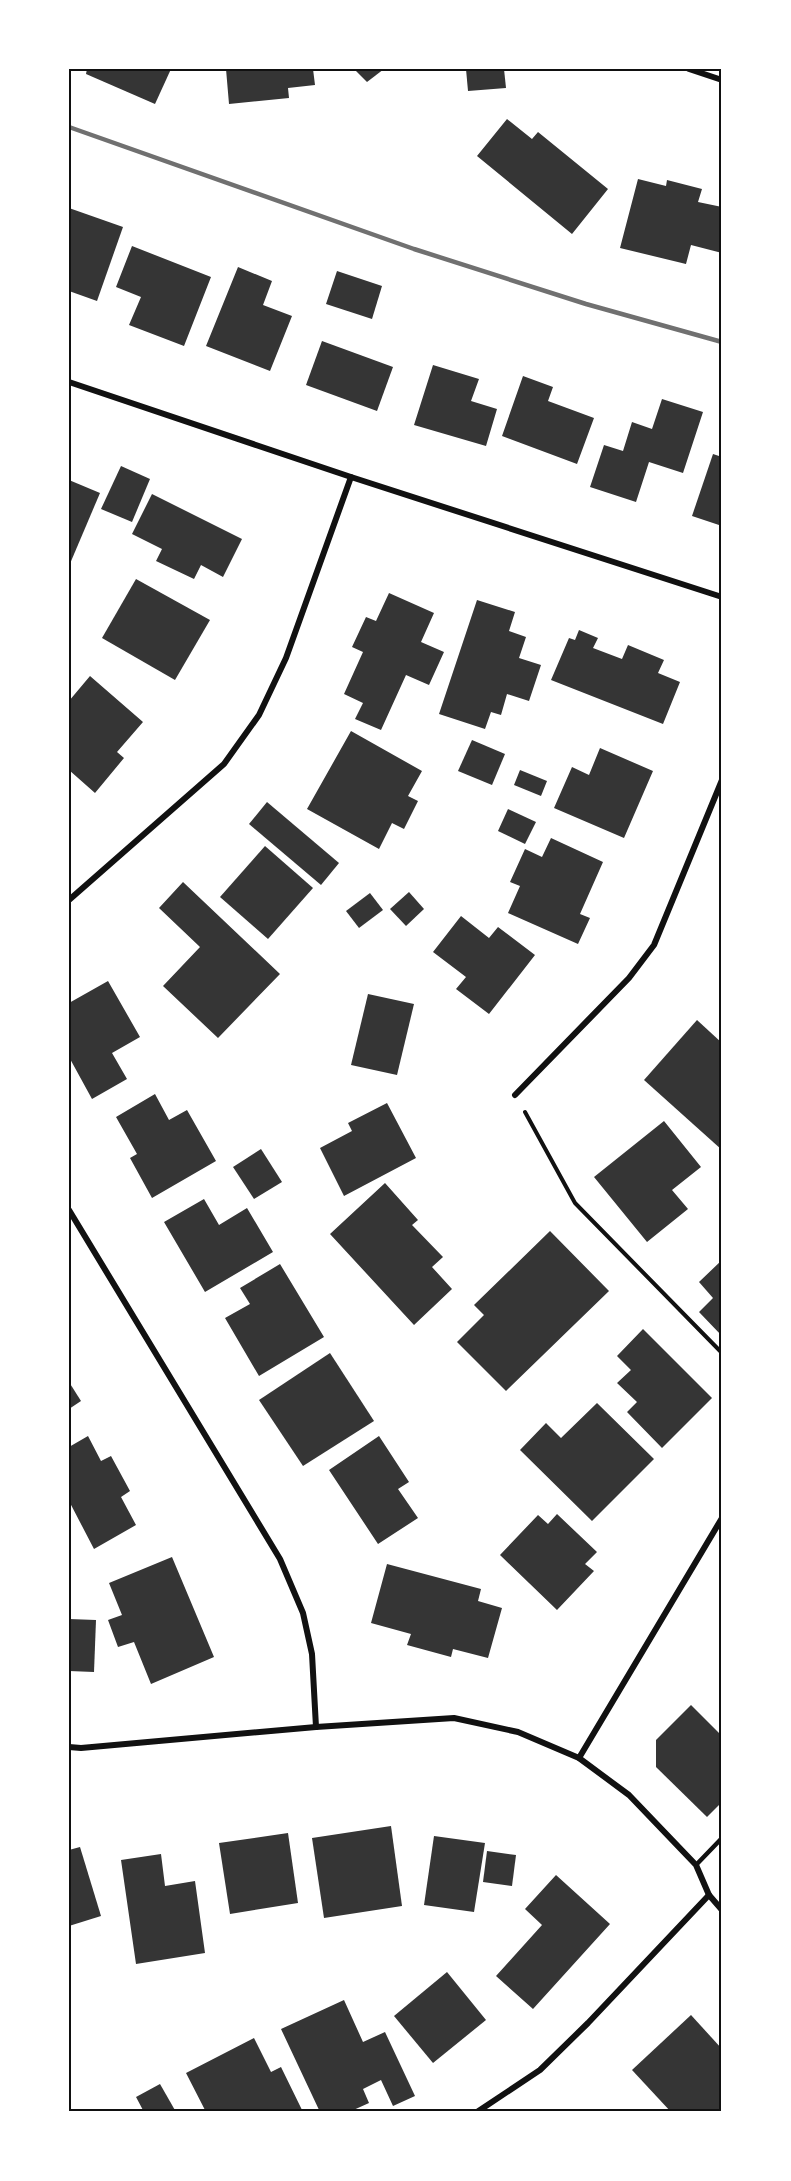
<svg xmlns="http://www.w3.org/2000/svg" width="791" height="2181" font-family="'IBM Plex Serif',serif">
<rect width="100%" height="100%" fill="#fff"/>
<g fill="#353535">
<path d="M87,69H171L155,104L86,74Z"/>
<path d="M226,69H313L315,85L288,88L289,98L229,104Z"/>
<path d="M354,69H384L367,82Z"/>
<path d="M466,69H504L506,88L468,91Z"/>
<path d="M507,119L532,139L538,132L608,189L572,234L477,156Z"/>
<path d="M638,179L666,186L667,180L702,189L698,202L722,207V253L691,245L686,264L620,248Z"/>
<path d="M69,208L123,227L97,301L69,291Z"/>
<path d="M132,246L211,277L184,346L129,325L141,297L116,287Z"/>
<path d="M238,267L272,281L263,305L292,316L270,371L206,346Z"/>
<path d="M337,271L382,286L372,319L326,304Z"/>
<path d="M322,341L393,367L377,411L306,385Z"/>
<path d="M433,365L479,379L471,401L497,409L486,446L414,425Z"/>
<path d="M523,376L553,387L548,401L594,418L577,464L502,436Z"/>
<path d="M662,399L703,412L683,473L649,462L636,502L590,487L604,445L623,451L632,422L652,429Z"/>
<path d="M713,454L722,457V526L692,516Z"/>
<path d="M121,466L150,479L132,522L101,509Z"/>
<path d="M69,480L100,493L69,566Z"/>
<path d="M152,494L242,539L223,577L201,565L194,579L156,561L162,549L132,534Z"/>
<path d="M136,579L210,620L175,680L102,638Z"/>
<path d="M389,593L434,613L421,642L444,652L429,685L406,675L381,730L355,719L363,703L344,694L363,652L352,647L366,617L376,621Z"/>
<path d="M477,600L515,612L509,631L526,637L519,658L541,665L529,701L507,694L501,715L491,712L485,729L439,714Z"/>
<path d="M579,630L598,638L593,648L622,659L628,645L664,660L658,673L680,682L663,724L551,680L569,638L575,640Z"/>
<path d="M90,676L143,722L117,752L124,758L95,793L69,770V701Z"/>
<path d="M351,731L422,771L408,796L418,801L404,829L392,823L379,849L307,809Z"/>
<path d="M472,740L505,754L492,785L458,771Z"/>
<path d="M600,748L653,771L624,838L554,808L572,767L589,775Z"/>
<path d="M520,770L547,781L541,796L514,785Z"/>
<path d="M267,802L339,863L321,885L249,824Z"/>
<path d="M508,809L536,822L525,844L498,831Z"/>
<path d="M551,838L603,862L580,914L590,918L578,944L508,913L520,886L510,882L525,849L542,857Z"/>
<path d="M265,846L313,888L268,939L220,897Z"/>
<path d="M183,882L280,974L218,1038L163,986L200,947L159,908Z"/>
<path d="M409,892L424,909L406,926L390,909Z"/>
<path d="M370,893L383,910L359,928L346,911Z"/>
<path d="M461,916L489,938L498,927L535,955L489,1014L456,989L466,977L433,952Z"/>
<path d="M108,981L140,1037L112,1053L127,1079L92,1099L69,1057V1003Z"/>
<path d="M368,994L414,1004L397,1075L351,1065Z"/>
<path d="M697,1020L722,1043V1150L644,1080Z"/>
<path d="M155,1094L169,1120L187,1110L216,1161L152,1198L130,1158L137,1154L116,1117Z"/>
<path d="M387,1103L416,1158L344,1196L320,1148L352,1131L348,1123Z"/>
<path d="M664,1121L701,1167L672,1190L688,1209L647,1242L594,1177Z"/>
<path d="M261,1149L282,1182L254,1199L233,1167Z"/>
<path d="M385,1183L418,1220L412,1225L443,1257L432,1267L452,1289L414,1325L330,1234Z"/>
<path d="M204,1199L219,1225L247,1208L273,1252L205,1292L164,1222Z"/>
<path d="M550,1231L609,1291L506,1391L457,1342L484,1315L474,1305Z"/>
<path d="M722,1260V1336L699,1312L713,1298L699,1282Z"/>
<path d="M280,1264L324,1337L259,1376L225,1318L250,1304L240,1288Z"/>
<path d="M643,1329L712,1398L662,1448L627,1412L637,1402L617,1383L631,1370L617,1356Z"/>
<path d="M330,1353L374,1421L303,1466L259,1400Z"/>
<path d="M69,1382L81,1401L69,1409Z"/>
<path d="M597,1403L654,1459L592,1521L520,1450L546,1423L561,1438Z"/>
<path d="M88,1436L101,1461L111,1456L130,1491L121,1497L136,1525L94,1549L69,1501V1447Z"/>
<path d="M379,1436L409,1482L398,1489L418,1518L378,1544L329,1470Z"/>
<path d="M557,1514L597,1552L585,1564L594,1571L557,1610L500,1555L538,1515L548,1524Z"/>
<path d="M172,1557L214,1657L151,1684L134,1642L118,1647L108,1620L122,1615L109,1583Z"/>
<path d="M387,1564L481,1589L478,1601L502,1608L488,1658L453,1649L451,1657L407,1645L411,1634L371,1623Z"/>
<path d="M69,1619L96,1620L94,1672L69,1671Z"/>
<path d="M691,1705L722,1736V1802L707,1817L656,1767V1740Z"/>
<path d="M391,1826L402,1906L324,1918L312,1838Z"/>
<path d="M288,1833L298,1903L230,1914L219,1843Z"/>
<path d="M434,1836L485,1843L474,1912L424,1905Z"/>
<path d="M80,1847L101,1916L69,1926V1850Z"/>
<path d="M487,1851L516,1855L512,1886L483,1882Z"/>
<path d="M161,1854L165,1886L195,1881L205,1953L136,1964L121,1860Z"/>
<path d="M556,1875L610,1924L533,2009L496,1976L542,1925L525,1909Z"/>
<path d="M447,1972L486,2020L433,2063L394,2016Z"/>
<path d="M344,2000L363,2042L385,2032L415,2096L393,2106L381,2080L363,2089L369,2103L349,2112H320L281,2029Z"/>
<path d="M691,2015L722,2049V2112H671L632,2070Z"/>
<path d="M254,2038L271,2072L281,2067L303,2112H206L186,2073Z"/>
<path d="M160,2084L176,2112H144L136,2097Z"/>
</g>
<g fill="none" stroke-linecap="round" stroke-linejoin="round">
<path stroke="#111" stroke-width="4" d="M525,1112L575,1203L722,1353"/>
<path stroke="#111" stroke-width="4.5" d="M696,1865L722,1838"/>
<g stroke="#111" stroke-width="6">
<path d="M689,69L722,80"/>
<path d="M69,382L351,477L722,597"/>
<path d="M69,900L224,764L259,715L286,658L351,477"/>
<path d="M515,1095L629,978L654,945L722,780"/>
<path d="M69,1210L280,1559L303,1613L312,1654L316,1727"/>
<path d="M69,1747L81,1748L316,1727L454,1718L518,1732L579,1758L629,1795L696,1865L709,1895L722,1910"/>
<path d="M579,1758L722,1518"/>
<path d="M477,2112L540,2070L588,2023L709,1895"/>
</g>
<path stroke="#707070" stroke-width="4.5" d="M69,127L414,249L586,304L722,342"/>
</g>
<rect width="791" height="2181" fill="none" stroke="#ffffff" stroke-width="141"/>
<rect x="70" y="70" width="650" height="2040" fill="none" stroke="#111" stroke-width="2"/>
</svg>
